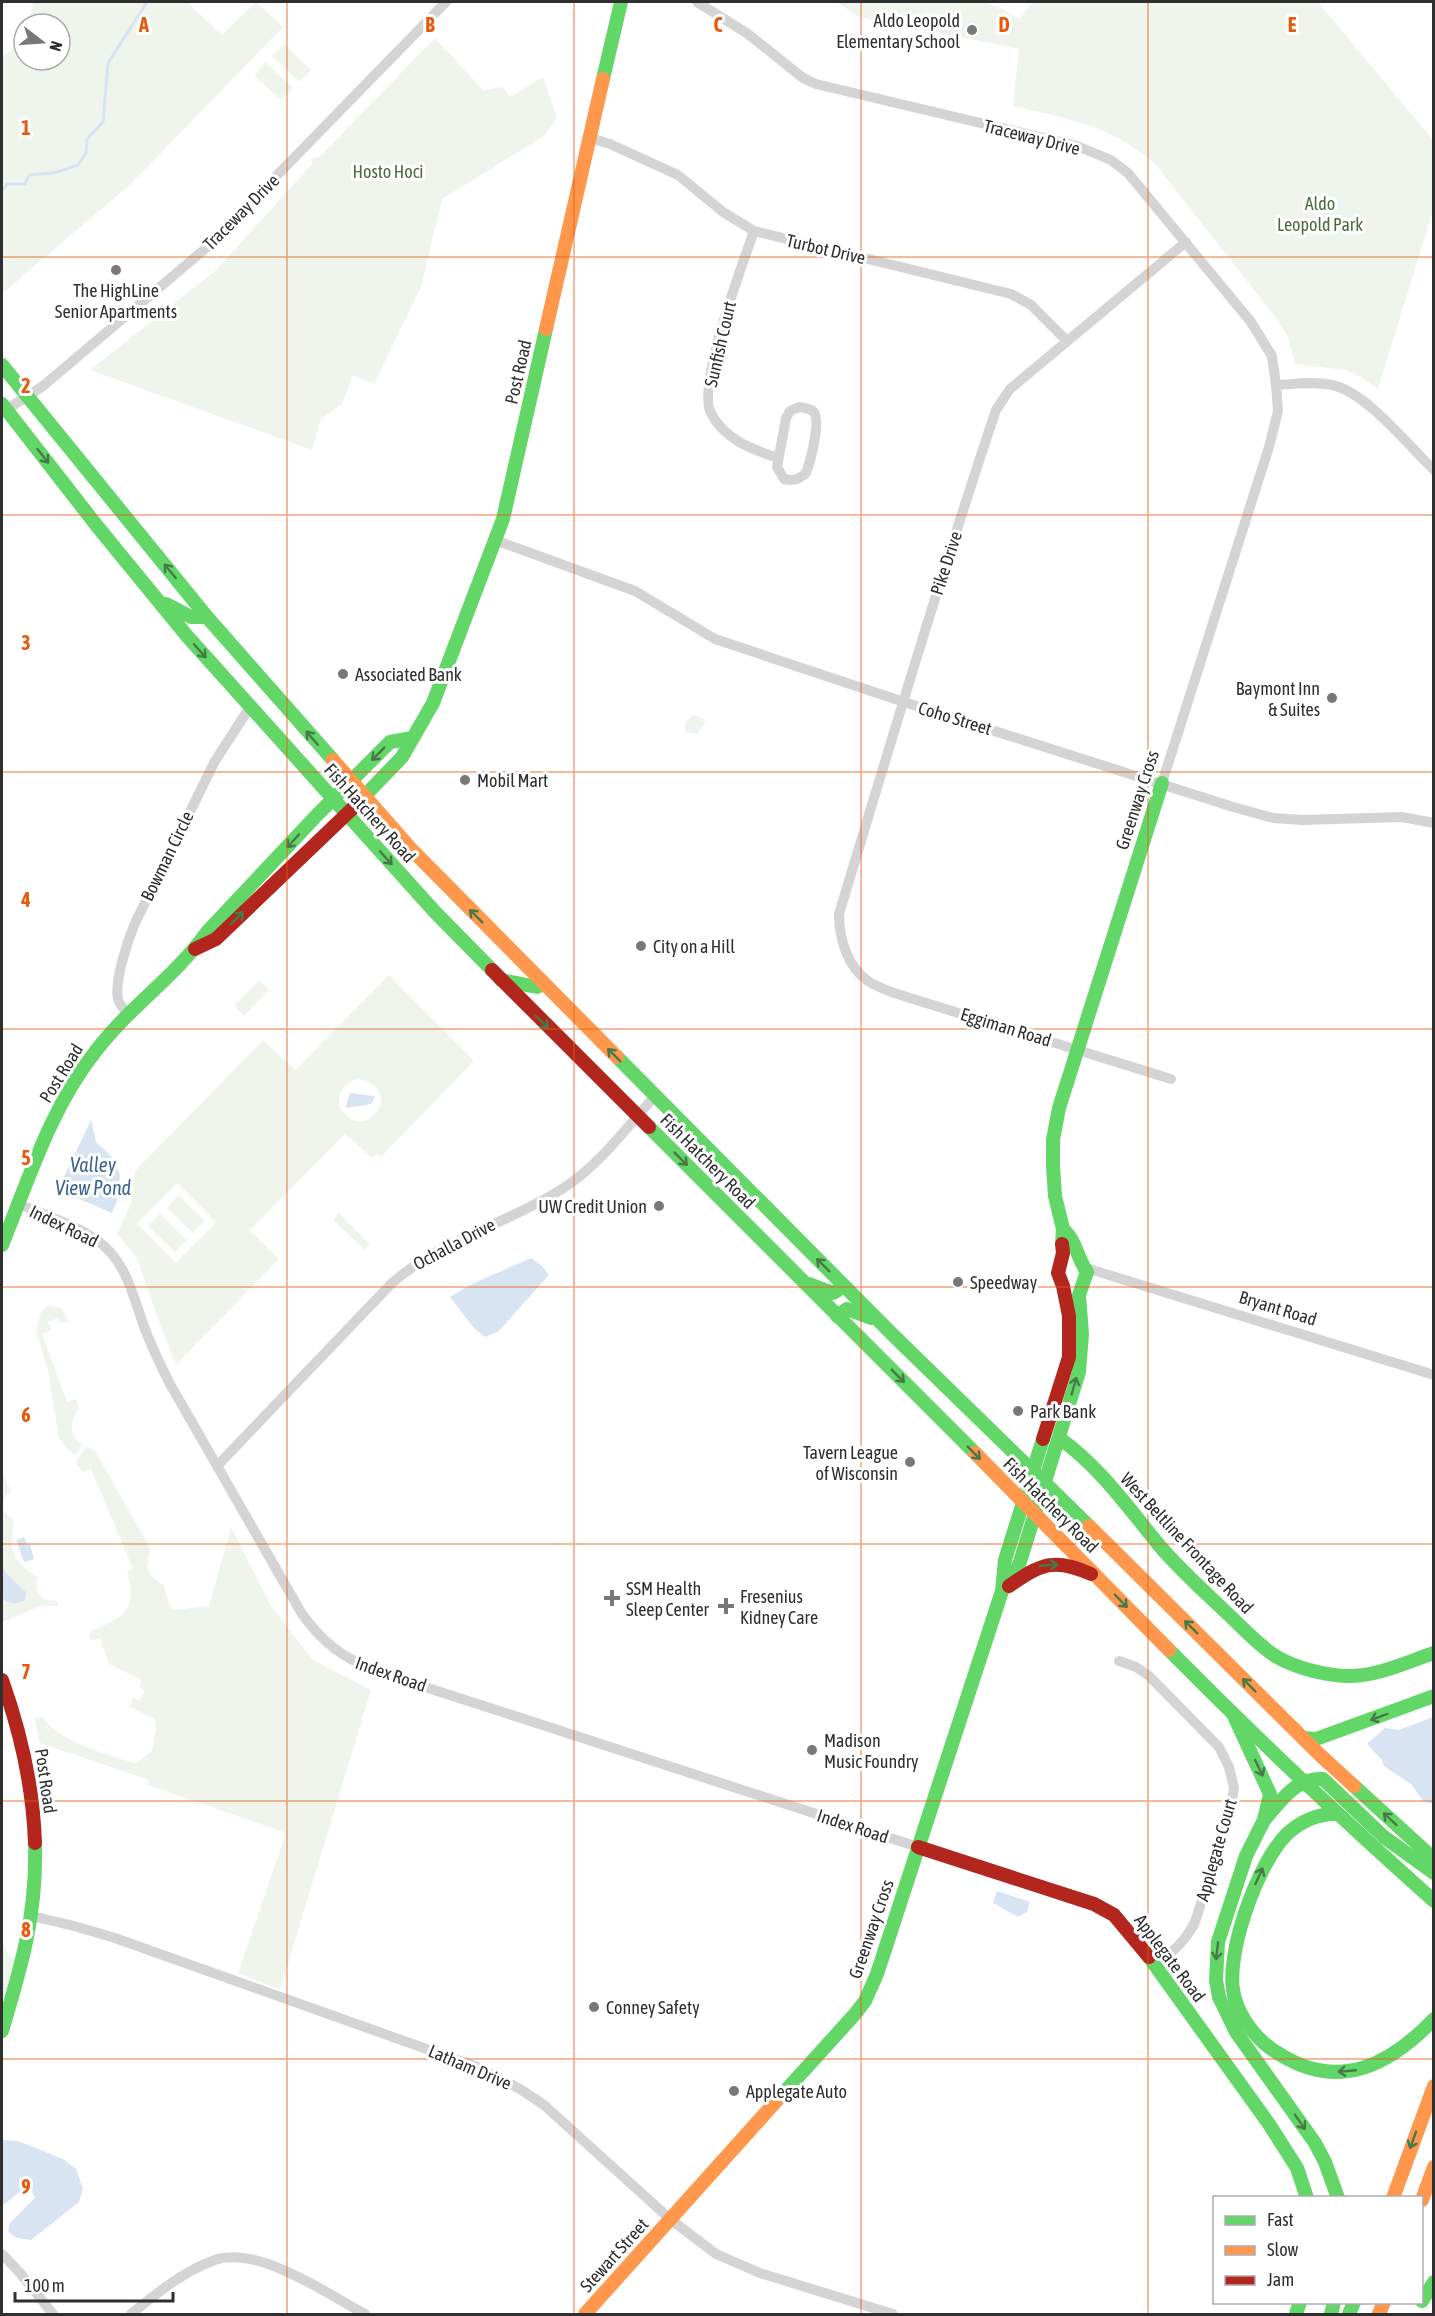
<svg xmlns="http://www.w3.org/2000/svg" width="1435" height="2316" font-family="'Asap Condensed',sans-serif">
<rect width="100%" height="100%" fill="#fff"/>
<g fill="#eff5ec" fill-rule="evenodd">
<path d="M33,2H187L222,35L256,2L283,27L133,182L2,294V56L11,51L24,27V60H60V24H25L31,15Z"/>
<path d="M837,2H982L1003,9L1019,19L1033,2H1318L1433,140V211L1378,389L1361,377L1345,370L1295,364L1288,337L1276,318L1156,165C1112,125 1069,119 1013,106L1019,49L859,17Z"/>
<path d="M435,38L483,90L503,87L510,97L543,77L557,118L544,136L442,199L421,287L374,384L353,375L342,404L321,419L312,450L90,370L215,271L313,163L311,160L316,156L318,158Z"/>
<path d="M284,44L311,70L299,82L272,56Z"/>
<path d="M266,62L293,88L281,101L254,75Z"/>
<path d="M693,715L704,718L705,723L697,734L685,732V722Z"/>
<path d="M389,975L474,1061L381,1157L377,1153L372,1158L345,1134L250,1230L279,1259L176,1365L158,1319L137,1258L117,1234L131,1204L135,1171L263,1040L295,1070ZM358,1079C408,1087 364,1150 339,1106C339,1091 344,1083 358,1079ZM177,1183L216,1222L176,1262L137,1224Z"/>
<path d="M259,980L269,990L244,1016L234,1006Z"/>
<path d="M178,1195L205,1221L193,1233L167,1208Z"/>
<path d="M160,1213L187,1240L175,1252L148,1226Z"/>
<path d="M339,1213L370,1244L365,1250L333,1220Z"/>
<path d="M49,1305L61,1308L69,1321L60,1324L58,1318L48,1322L51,1330L42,1334L67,1402L76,1399L79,1409C69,1421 69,1435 82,1445L75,1455L68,1450L59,1439L48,1371L36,1330L41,1312Z"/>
<path d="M86,1447L94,1449L150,1548L147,1568L151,1576L164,1586L170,1608L174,1610L209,1606L231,1527L271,1606L313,1660L371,1690L280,1990L238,1973L286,1833L148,1785L149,1780L40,1743L34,1718L43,1717C54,1739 113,1758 136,1763L152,1751L156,1729L155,1719L129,1707L133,1698L140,1701L145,1691L139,1687L142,1680L109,1664L100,1638L90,1641L89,1634L92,1631C124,1616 138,1612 127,1571L133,1569L91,1469L83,1472L75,1462Z"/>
<path d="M3,1474L11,1491L4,1498L3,1510L14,1520C10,1552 10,1559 38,1577C33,1592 41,1603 56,1600L59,1606H41L2,1622V1598L7,1602L26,1592L6,1573L2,1565V1475Z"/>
<path d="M2,1943L14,1962L2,2004Z"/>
</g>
<g fill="#d8e4f2">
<path d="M350,1093L374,1096L375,1097L371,1104L347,1108L346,1106Z"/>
<path d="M91,1120L96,1142L111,1156L120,1175L117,1201L112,1213L70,1195L61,1189V1183Z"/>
<path d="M531,1258L542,1266L549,1275L498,1332L485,1337L474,1328L450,1297L470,1285Z"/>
<path d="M24,1537L28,1545L30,1544L34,1559L24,1562L16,1540Z"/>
<path d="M2,1565L6,1573L26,1592L25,1600C16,1605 9,1604 2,1598Z"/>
<path d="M1433,1717H1434L1433,1804L1423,1801L1412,1785L1384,1766L1382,1760L1367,1744L1385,1728L1399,1730Z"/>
<path d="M997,1891L1030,1902L1027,1912L1018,1917L993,1903Z"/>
<path d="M2,2140L18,2141L63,2159L76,2169L83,2189L79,2202L31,2240L17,2238L8,2232L10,2223L35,2198L31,2190H22L2,2206Z"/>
</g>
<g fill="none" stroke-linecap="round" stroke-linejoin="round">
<path stroke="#d8e4f2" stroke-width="3" d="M2,191L7,184H25L29,175L54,173L78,165L86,153L87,139L103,122L108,63L147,2"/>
<g stroke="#d4d4d4" stroke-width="10">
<path d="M697,2L748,34L803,78L816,84L1077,146L1111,160L1128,173L1251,322L1272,356L1276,385L1278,411L1269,447L1162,783"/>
<path d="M591,138L610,144L678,175L723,212L754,231L1011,294L1031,305L1067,341"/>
<path d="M754,231C743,263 696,387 711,413C724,439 751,449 778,458"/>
<path d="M1276,385C1295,384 1314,381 1332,385C1366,392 1408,445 1434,470"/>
<path d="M799,407C803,408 809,408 813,411C822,420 810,462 806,473C798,480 793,481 784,479L777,467L786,418L790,411Z"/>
<path d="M3,412L43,386L206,248L446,2"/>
<path d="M495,540L635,591L715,639L904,702L1233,807L1273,818L1302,820L1402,817L1434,823"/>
<path d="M129,1014C125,1010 119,1005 118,999C114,981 128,940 135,923L215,761L250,707"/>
<path d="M1171,1079L894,993C885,989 875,986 868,981C847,967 839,937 839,914C890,745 940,577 996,410L1010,389L1186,242"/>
<path d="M19,1204C45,1216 75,1224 98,1241C127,1262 133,1297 145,1329C152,1348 161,1366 170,1384L302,1614C324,1644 342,1657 376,1671L918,1847"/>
<path d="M1086,1268L1434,1375"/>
<path d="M218,1465L391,1284C444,1237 504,1226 562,1189C599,1166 626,1128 655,1096"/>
<path d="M1119,1661L1136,1667L1149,1676L1219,1747L1229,1767L1234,1788L1231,1808L1195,1922C1185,1942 1173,1952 1155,1964"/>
<path d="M32,1916L74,1926L115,1938L477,2067L520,2089L544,2105L670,2219L716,2254L760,2273L893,2314"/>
<path d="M2,2254L20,2273L53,2314"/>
<path d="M131,2314C156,2294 181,2273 212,2261C256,2243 327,2294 365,2314"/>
</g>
<g stroke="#63d668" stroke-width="14">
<path d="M603,79L621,2"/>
<path d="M2,365L207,617L333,760"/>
<path d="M2,404L97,526L187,636L434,911L492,970"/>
<path d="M166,604L191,617H207"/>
<path d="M353,808L402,757L433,703L503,519L546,329"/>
<path d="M501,980L537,987L543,984"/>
<path d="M617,1057L894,1336L1089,1526"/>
<path d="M649,1127L975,1453"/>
<path d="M1062,1244L1063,1229L1055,1196L1053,1166V1140L1059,1108L1162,783"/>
<path d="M2,1245C29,1179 50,1109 95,1052C128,1008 175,977 207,932L317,815L390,742L412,738"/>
<path d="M809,1284L833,1293L844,1286"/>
<path d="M837,1316L847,1309L871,1318"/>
<path d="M1059,1438C1098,1465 1128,1507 1158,1544C1179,1569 1205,1592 1229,1615C1244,1629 1259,1646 1277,1657C1296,1668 1324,1675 1346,1676C1376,1677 1407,1662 1434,1653"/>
<path d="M1004,1589L1019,1565L1079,1372L1082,1334L1079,1295L1087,1272C1077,1258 1076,1240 1063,1229"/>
<path d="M1169,1650C1255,1737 1343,1820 1434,1901"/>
<path d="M1234,1716L1270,1794L1264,1820L1246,1856L1218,1942L1216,1980L1219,1997L1236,2032L1315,2143L1325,2162L1338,2198"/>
<path d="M1303,1738L1316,1739L1434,1696"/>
<path d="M1354,1786L1434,1859"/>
<path d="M1336,1814C1317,1814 1301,1821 1287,1834C1258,1862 1224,1956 1234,1995C1240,2020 1259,2043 1281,2055C1340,2091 1390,2065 1434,2019"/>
<path d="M1265,1819C1281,1801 1296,1777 1323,1779L1384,1837L1434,1873"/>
<path d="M1149,1957L1269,2124L1297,2168L1307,2198"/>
<path d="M2,2031C22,1964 37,1914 35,1843"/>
<path d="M779,2098L855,2014L865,2001L877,1974L1002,1591L1005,1560L1043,1439"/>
<path d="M1422,2301L1434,2282"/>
<path d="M1296,2314L1300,2302"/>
<path d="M1331,2314L1334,2302"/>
<path d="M1349,2314L1354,2302"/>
</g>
<g stroke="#ff974d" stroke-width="14">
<path d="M546,329L603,79"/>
<path d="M333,760L412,850L617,1057"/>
<path d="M975,1453L1169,1650"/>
<path d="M1089,1526L1320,1755L1354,1786"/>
<path d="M1393,2198L1434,2086"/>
<path d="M1422,2200L1434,2167"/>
<path d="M585,2314L779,2098"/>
<path d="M1379,2314L1384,2302"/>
</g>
<g stroke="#b3261e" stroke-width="14">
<path d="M195,949L216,939L353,808"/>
<path d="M492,970L649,1127"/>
<path d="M1043,1439L1069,1357V1316L1063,1286L1058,1273L1063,1253L1062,1244"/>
<path d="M1009,1586C1041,1564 1054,1557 1091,1574"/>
<path d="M2,1680C21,1733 33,1786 35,1843"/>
<path d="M918,1847L1094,1904L1114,1915L1149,1957"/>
</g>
</g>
<defs><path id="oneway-shaft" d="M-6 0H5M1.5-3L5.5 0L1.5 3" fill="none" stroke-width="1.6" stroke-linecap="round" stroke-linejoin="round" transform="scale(1.5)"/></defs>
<g stroke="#467a49">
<use href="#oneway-shaft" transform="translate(43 456) rotate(52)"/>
<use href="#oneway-shaft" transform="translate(170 571) rotate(-129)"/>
<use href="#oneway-shaft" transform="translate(200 651) rotate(48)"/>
<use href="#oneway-shaft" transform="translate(312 738) rotate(-131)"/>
<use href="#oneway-shaft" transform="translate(378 754) rotate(135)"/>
<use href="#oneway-shaft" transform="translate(293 841) rotate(133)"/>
<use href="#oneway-shaft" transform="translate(386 858) rotate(48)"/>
<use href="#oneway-shaft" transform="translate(476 916) rotate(-135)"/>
<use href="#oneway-shaft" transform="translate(237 918) rotate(-44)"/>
<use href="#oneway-shaft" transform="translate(542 1022) rotate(44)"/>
<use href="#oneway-shaft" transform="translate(614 1055) rotate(-135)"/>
<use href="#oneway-shaft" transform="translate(681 1159) rotate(45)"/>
<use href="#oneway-shaft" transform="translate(823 1265) rotate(-135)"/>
<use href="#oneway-shaft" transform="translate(898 1376) rotate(45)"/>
<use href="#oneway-shaft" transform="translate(1074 1386) rotate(-74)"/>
<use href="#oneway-shaft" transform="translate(974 1453) rotate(45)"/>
<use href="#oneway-shaft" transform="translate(1049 1565) rotate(-5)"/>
<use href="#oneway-shaft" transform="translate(1121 1601) rotate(46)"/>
<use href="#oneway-shaft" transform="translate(1191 1627) rotate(-135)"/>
<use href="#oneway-shaft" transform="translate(1249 1685) rotate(-135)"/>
<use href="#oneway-shaft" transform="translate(1379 1717) rotate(160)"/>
<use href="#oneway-shaft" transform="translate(1259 1768) rotate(64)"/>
<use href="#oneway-shaft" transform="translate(1390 1819) rotate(-137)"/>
<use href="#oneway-shaft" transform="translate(1259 1876) rotate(-66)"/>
<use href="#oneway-shaft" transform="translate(1217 1951) rotate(97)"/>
<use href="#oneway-shaft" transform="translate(1347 2071) rotate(175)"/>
<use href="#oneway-shaft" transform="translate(1300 2122) rotate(55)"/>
<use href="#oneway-shaft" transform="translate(1413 2140) rotate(110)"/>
</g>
<path fill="none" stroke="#e8590c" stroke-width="1.5" stroke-opacity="0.55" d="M287,2V2314M574,2V2314M861,2V2314M1148,2V2314M2,257H1434M2,515H1434M2,772H1434M2,1029H1434M2,1287H1434M2,1544H1434M2,1801H1434M2,2059H1434"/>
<g fill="#787878" stroke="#fff" stroke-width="2">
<circle cx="972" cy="30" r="6"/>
<circle cx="116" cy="270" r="6"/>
<circle cx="343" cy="674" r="6"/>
<circle cx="1332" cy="698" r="6"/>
<circle cx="465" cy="780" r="6"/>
<circle cx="641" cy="946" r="6"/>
<circle cx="659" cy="1206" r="6"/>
<circle cx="958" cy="1282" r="6"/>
<circle cx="1018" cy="1411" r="6"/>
<circle cx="910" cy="1462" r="6"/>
<path d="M609 1589h6v6h6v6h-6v6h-6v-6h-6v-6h6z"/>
<path d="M723 1597h6v6h6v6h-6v6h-6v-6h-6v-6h6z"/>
<circle cx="812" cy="1750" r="6"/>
<circle cx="594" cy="2007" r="6"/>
<circle cx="734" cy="2091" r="6"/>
</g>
<g text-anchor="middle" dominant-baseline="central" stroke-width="6" stroke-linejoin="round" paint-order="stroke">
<g font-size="18" fill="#2f2f2f" stroke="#fff" text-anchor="start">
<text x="960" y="20" text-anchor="end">Aldo Leopold<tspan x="960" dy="21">Elementary School</tspan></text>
<text x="116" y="290" text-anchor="middle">The HighLine<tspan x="116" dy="21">Senior Apartments</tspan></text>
<text x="355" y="674">Associated Bank</text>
<text x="1320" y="688" text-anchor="end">Baymont Inn<tspan x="1320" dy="21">&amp; Suites</tspan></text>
<text x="477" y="780">Mobil Mart</text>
<text x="653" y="946">City on a Hill</text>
<text x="647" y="1206" text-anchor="end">UW Credit Union</text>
<text x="970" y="1282">Speedway</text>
<text x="1030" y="1411">Park Bank</text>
<text x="898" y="1452" text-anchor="end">Tavern League<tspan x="898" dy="21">of Wisconsin</tspan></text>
<text x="626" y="1588">SSM Health<tspan x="626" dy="21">Sleep Center</tspan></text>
<text x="740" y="1596">Fresenius<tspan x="740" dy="21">Kidney Care</tspan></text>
<text x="824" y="1740">Madison<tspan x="824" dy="21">Music Foundry</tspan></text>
<text x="606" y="2007">Conney Safety</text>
<text x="746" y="2091">Applegate Auto</text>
</g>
<g font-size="18" fill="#2f2f2f" stroke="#fff">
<text transform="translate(1032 137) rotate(14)">Traceway Drive</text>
<text transform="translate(241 212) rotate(-45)">Traceway Drive</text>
<text transform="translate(826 249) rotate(13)">Turbot Drive</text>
<text transform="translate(720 344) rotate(-77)">Sunfish Court</text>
<text transform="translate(518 372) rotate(-77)">Post Road</text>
<text transform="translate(946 563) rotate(-72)">Pike Drive</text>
<text transform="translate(955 718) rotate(17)">Coho Street</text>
<text transform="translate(1137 800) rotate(-72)">Greenway Cross</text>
<text transform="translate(370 813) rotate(48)">Fish Hatchery Road</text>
<text transform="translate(167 856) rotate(-64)">Bowman Circle</text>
<text transform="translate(1006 1027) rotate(17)">Eggiman Road</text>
<text transform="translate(61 1073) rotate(-58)">Post Road</text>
<text transform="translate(708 1161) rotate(45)">Fish Hatchery Road</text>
<text transform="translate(64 1226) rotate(26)">Index Road</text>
<text transform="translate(454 1244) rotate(-28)">Ochalla Drive</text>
<text transform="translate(1278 1308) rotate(17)">Bryant Road</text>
<text transform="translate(1051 1505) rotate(45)">Fish Hatchery Road</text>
<text transform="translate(1187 1543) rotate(47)">West Beltline Frontage Road</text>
<text transform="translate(391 1674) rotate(19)">Index Road</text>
<text transform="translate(46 1781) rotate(82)">Post Road</text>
<text transform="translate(853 1826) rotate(18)">Index Road</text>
<text transform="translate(1216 1850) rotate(-74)">Applegate Court</text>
<text transform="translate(871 1929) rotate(-71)">Greenway Cross</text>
<text transform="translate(1170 1958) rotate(53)">Applegate Road</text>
<text transform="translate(470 2067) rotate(23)">Latham Drive</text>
<text transform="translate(614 2255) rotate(-48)">Stewart Street</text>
</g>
<g font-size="18" fill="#4b6b3c" stroke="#fff">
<text x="388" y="171">Hosto Hoci</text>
<text x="1320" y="203">Aldo<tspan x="1320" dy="21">Leopold Park</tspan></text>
</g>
<g font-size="20" font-style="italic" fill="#3c6491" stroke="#fff">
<text x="93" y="1164">Valley<tspan x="93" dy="23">View Pond</tspan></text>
</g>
</g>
<g font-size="20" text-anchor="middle" font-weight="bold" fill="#e8590c" stroke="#fff" stroke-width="6" stroke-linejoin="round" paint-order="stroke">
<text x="144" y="32">A</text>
<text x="430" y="32">B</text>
<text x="718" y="32">C</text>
<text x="1004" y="32">D</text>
<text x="1292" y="32">E</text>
<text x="26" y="135">1</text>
<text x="26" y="393">2</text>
<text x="26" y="650">3</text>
<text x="26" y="907">4</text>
<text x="26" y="1165">5</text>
<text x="26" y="1422">6</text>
<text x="26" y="1679">7</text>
<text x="26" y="1937">8</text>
<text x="26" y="2194">9</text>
</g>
<rect width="1435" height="2316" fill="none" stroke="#2f2f2f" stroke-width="6"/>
<rect x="1213" y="2196" width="210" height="108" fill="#ffffff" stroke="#acacac" stroke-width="1.5"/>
<rect x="1225" y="2216" width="30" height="9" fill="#63d668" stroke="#acacac" stroke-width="1.5"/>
<text x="1267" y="2226" font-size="18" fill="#2f2f2f">Fast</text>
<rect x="1225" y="2246" width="30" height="9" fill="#ff974d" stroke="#acacac" stroke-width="1.5"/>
<text x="1267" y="2256" font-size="18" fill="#2f2f2f">Slow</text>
<rect x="1225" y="2276" width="30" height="9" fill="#b3261e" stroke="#acacac" stroke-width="1.5"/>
<text x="1267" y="2286" font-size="18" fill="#2f2f2f">Jam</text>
<g transform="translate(42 42) rotate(107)"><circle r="28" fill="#ffffff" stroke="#acacac" stroke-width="1.5"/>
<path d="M0-4.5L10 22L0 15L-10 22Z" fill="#787878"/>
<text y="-9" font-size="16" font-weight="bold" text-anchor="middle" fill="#2f2f2f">N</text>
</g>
<path d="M15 2292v9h158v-9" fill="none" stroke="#2f2f2f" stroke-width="3"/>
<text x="24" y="2292" font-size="18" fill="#2f2f2f" stroke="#ffffff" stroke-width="4.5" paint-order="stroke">100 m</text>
</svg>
